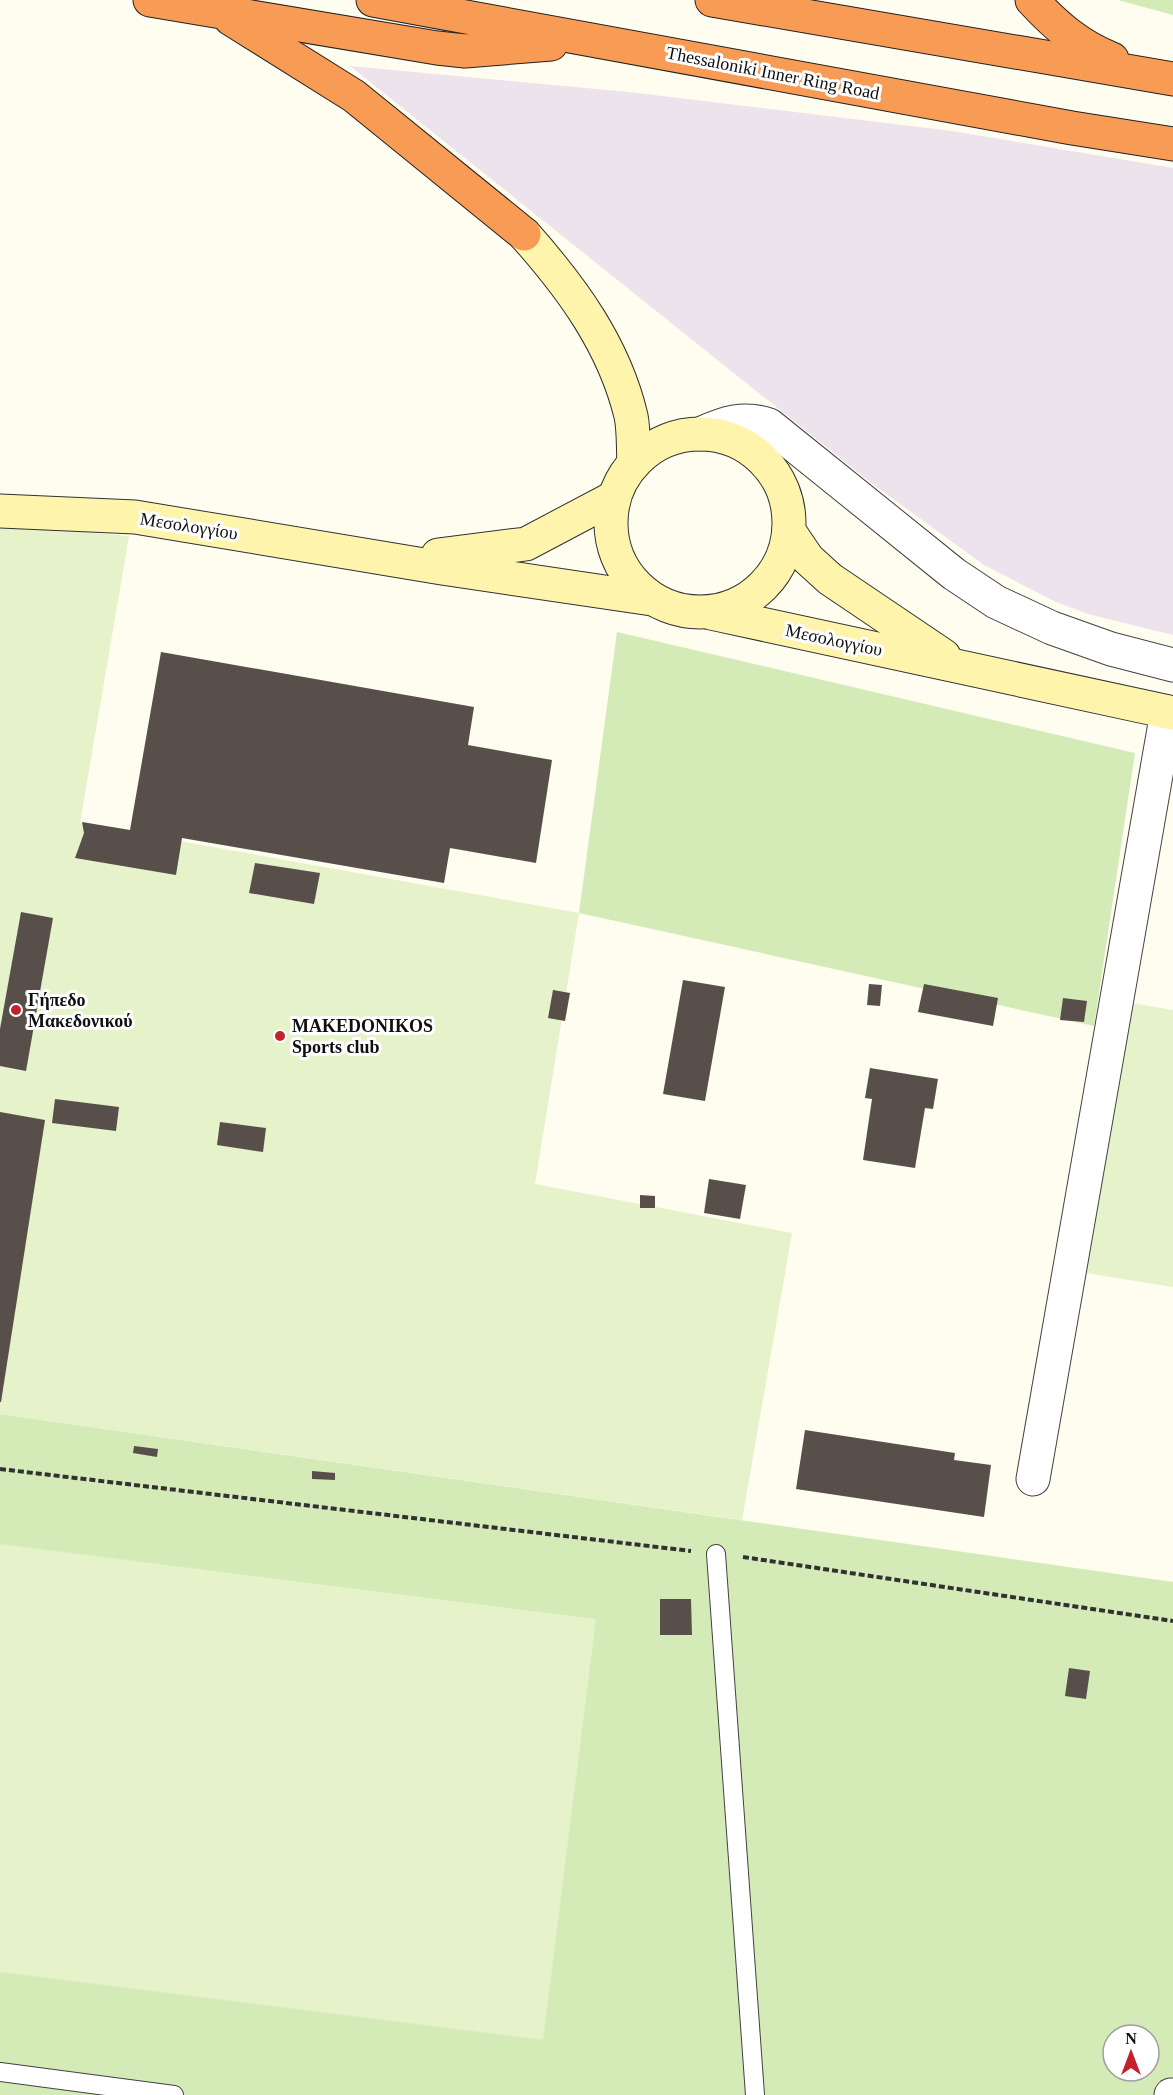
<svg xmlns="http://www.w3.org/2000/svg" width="1173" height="2095" font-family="'Times New Roman',serif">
<rect width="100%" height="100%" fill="#fffcf0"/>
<path fill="#ece3ed" d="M350,66L629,92L952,131L1173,168V635L1088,614L1056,602L984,565L870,482Z"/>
<g fill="#d4ebb8" fill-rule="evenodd">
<path d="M1118,0H1173V15Z"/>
<path d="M617,632L1135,753L1094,1026L579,913Z"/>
<path d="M0,1414L1173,1582V2095H0ZM1113,2035H1149V2071H1113Z"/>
</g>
<g fill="#e5f2ca">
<path d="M0,525L129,536L80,823L579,913L535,1184L792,1233L742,1520L0,1414Z"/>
<path d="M1126,1002L1173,1010V1287L1080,1272Z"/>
<path d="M0,1544L596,1619L543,2040L0,1972Z"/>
</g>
<g fill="#584f4b">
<path d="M161,652L474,707L468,745L552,760L536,863L450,848L444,883L182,838L176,875L75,858L84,833L82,822L130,830Z"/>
<path d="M255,863L320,873L314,904L249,893Z"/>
<path d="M21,912L53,918L26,1071L0,1066V1029Z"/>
<path d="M683,980L725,987L705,1101L663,1094Z"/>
<path d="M869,984L882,985L880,1006L867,1005Z"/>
<path d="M924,984L998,998L993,1026L918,1012Z"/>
<path d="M553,990L570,993L565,1021L548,1018Z"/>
<path d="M1063,998L1087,1001L1084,1022L1060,1020Z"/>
<path d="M870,1068L938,1079L933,1109L925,1108L915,1168L863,1160L872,1099L865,1098Z"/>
<path d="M55,1099L119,1107L116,1131L52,1123Z"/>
<path d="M0,1112L45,1120L1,1402H0Z"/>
<path d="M220,1122L266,1128L263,1152L217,1145Z"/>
<path d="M709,1179L746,1185L740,1219L704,1213Z"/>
<path d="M640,1195L655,1196V1208H640Z"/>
<path d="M805,1430L955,1453L954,1460L991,1465L984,1517L796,1489Z"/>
<path d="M134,1446L158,1449L157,1457L133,1453Z"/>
<path d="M312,1471L335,1473V1480L312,1479Z"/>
<path d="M660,1599H691L692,1635H660Z"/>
<path d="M1069,1668L1090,1671L1086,1699L1065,1696Z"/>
</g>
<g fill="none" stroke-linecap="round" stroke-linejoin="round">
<g stroke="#424242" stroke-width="20">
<g id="lane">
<path d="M716,1554L755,2095"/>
<path d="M0,2072L174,2095"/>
</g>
</g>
<g stroke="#424242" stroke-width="35">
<g id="street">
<path d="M700,434C724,423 744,416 769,425L954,574L996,602L1052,628L1111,649L1173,665"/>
<path d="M1033,1479L1167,712"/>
<path d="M1171,2095H1173"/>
</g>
</g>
<g stroke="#313131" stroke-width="35">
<g id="secondary">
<path d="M524,234C572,288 614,345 631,416C634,430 633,447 634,462"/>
<circle cx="700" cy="523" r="89"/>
<path d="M0,511L135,517L442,568L652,599"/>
<path d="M789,531L808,559L830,579L944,656"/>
<path d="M438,555L526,544L613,498"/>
<path d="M711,613L1173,713"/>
</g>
</g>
<g stroke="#202020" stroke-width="35">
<g id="highway">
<path d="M150,0L437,48L465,51L551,44"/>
<path d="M373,0L1072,128L1173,144"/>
<path d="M712,0L1173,79"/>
<path d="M1032,0C1056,26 1079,46 1112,59"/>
<path d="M231,19L354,96L524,234"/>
</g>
</g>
<g stroke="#313131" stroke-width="4" stroke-dasharray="6 3" stroke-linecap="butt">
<path d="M0,1469L691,1551"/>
<path d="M743,1557L1173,1621"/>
</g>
<use href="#lane" stroke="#fff" stroke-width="18"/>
<use href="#street" stroke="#fff" stroke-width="33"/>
<use href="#secondary" stroke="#fff4ab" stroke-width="33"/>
<use href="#highway" stroke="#f89c55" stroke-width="33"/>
</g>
<g fill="#c3222d" stroke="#fff" stroke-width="2">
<circle cx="16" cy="1010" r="6"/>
<circle cx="280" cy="1036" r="6"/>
</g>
<g text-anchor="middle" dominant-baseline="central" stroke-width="6" stroke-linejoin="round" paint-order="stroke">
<g font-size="18" fill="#0f0f0f" stroke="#fff">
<text transform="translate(773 73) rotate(11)">Thessaloniki Inner Ring Road</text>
<text transform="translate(189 526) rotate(9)">Μεσολογγίου</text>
<text transform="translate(834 640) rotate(12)">Μεσολογγίου</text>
</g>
<g font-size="18" font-weight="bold" fill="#0f0f0f" stroke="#fff" text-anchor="start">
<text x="28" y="1000">Γήπεδο<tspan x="28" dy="21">Μακεδονικού</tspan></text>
<text x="292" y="1026">MAKEDONIKOS<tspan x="292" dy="21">Sports club</tspan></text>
</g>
</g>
<g transform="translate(1131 2053)"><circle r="28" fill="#ffffff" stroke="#9f9f9f" stroke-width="1.5"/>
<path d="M0-4.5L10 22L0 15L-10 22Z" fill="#c3222d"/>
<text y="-9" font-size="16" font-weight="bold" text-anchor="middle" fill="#0f0f0f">N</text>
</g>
</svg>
